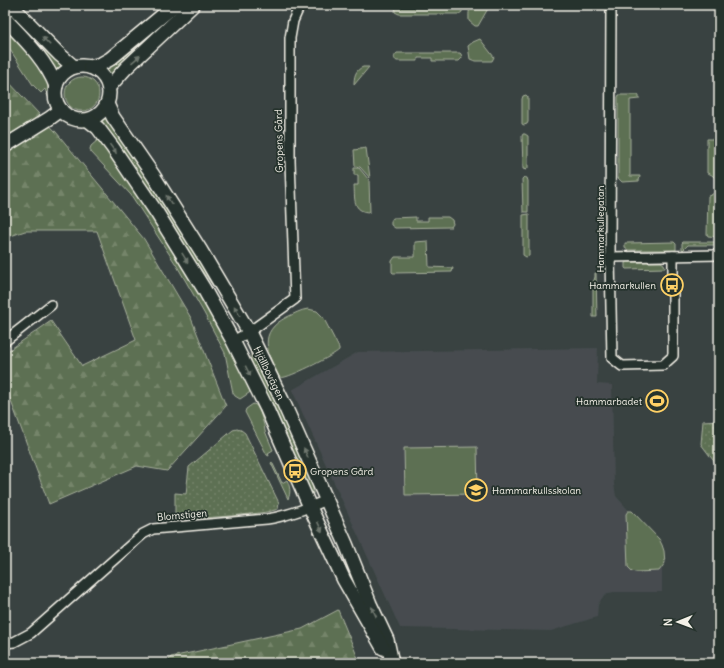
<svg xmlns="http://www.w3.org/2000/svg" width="724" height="668" font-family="Delius,sans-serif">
<defs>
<pattern id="forest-firs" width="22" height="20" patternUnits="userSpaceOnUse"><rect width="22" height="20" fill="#5d7052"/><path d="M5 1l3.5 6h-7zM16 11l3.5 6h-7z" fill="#75856b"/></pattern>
<pattern id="park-dots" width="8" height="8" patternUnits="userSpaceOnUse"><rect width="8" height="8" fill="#5d7052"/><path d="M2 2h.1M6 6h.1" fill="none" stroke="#75856b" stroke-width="1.8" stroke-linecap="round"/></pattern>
</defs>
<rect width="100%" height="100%" fill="#394241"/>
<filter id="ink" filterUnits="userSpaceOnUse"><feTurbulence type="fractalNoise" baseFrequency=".025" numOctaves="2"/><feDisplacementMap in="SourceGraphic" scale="8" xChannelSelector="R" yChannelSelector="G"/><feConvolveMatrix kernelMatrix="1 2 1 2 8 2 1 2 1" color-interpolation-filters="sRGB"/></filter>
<g filter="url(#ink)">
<path fill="#464c4f" d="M598,348L597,384L612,385L614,484L616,496L631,513L662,556V592H614L609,593L602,598L598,605L597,617L551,631L400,628L292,390L358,352Z"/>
<g fill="#5d7052" stroke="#a8b09d">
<path d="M181,5H184L121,67L110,76L105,72V70Z"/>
<path d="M414,5L459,6L462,8V12L459,14H399L395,12L396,6H402V8H414Z"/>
<path d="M472,5H490L478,26H475L469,21C469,16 468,9 472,5Z"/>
<path d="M9,8L63,67L57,73L5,13Z"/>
<path d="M5,28C17,41 45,68 49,85C50,89 49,93 48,97L45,89L41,93L33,85L5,42Z"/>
<path d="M480,39L494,57L492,61H475L470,59L468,46L473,42Z"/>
<path d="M397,53H460L461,54L462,58L459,61H432V58H418V61H397C393,59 394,56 397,53Z"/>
<path d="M363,67H369L354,85C354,77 355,70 363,67Z"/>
<circle cx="82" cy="94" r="17"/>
<path d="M526,95L528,97V122L527,124L524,125L522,124V99L523,96Z"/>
<path d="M619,95H639V99L630,100V176H640L639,181L622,182L618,178V97Z"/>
<path d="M106,114L218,288L216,290L187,250L148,189L99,120Z"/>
<path d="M523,134H525L528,136V168L526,170L523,169L522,136Z"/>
<path d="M99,139C148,206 191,277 231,351C238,364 243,377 250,391L249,393L240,399L235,396L233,393L225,353L204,313L177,266L131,195L91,152L90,149L91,146Z"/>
<path d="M707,139H719V237L708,236L707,234L708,196C721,193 720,176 707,173Z"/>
<path d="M366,148L370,178L360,167L355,166L354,150Z"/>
<path d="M354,168H359L369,180L370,212C352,212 355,198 354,185H358V175H354Z"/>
<path d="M524,177L527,178L528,181V212H523L522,179Z"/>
<path d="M529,214V256L526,257L523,255V215Z"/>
<path d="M416,217V221H428V217H448L452,220L453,224L451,227H449L395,228L391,225V221L393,218Z"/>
<path d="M428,241L429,267L453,268L452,272L393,273L392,272V261L395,257H415V242Z"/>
<path d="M674,242L676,244V250H627L625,247V243H627Z"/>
<path d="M683,242H719V245H688L683,250L682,249V243Z"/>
<path d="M627,262H661L664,264L665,268L626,269L625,268V263Z"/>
<path d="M595,273H596L597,317H593V283L595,277Z"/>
<path d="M308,309L317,311L323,317L339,348V350C333,356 294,375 285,377C282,378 281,377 279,377C267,353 257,332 287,317C294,314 300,310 308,309Z"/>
<path d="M251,351L268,383L313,483V494H310L253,367L251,359Z"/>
<path d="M253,404L256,405L260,412L264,425L265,431L273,450L268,453L269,456L267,455L245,412L246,409Z"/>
<path d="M477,447L478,494L405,495L404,448Z"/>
<path d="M272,462L282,483L287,480C290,486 291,493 288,499L271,463Z"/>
<path d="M628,511H632L659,539L662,545L664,551L665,563L659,571L635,572L632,571L628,567L626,514Z"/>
</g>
<g fill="url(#forest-firs)" stroke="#a8b09d">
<path d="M5,78L56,132L144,239L191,318L226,406L167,471L137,466L49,504L5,385V353L51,321L82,366L136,340L97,231H25L5,238Z"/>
<path d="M338,610L360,663H167L171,657L302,629Z"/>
</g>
<g fill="url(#park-dots)" stroke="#a8b09d">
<path d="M719,420V468L701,444L703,421Z"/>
<path d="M237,429L241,430L245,433L279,503L278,509C270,512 260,513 250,514C225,517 200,518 175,519V493L186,494L189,467L233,430Z"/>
</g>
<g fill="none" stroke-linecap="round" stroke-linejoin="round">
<g stroke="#f4f1e8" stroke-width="12">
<g id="street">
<path d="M611,5L610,257L612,358L622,366L663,365L673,356V256"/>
<path d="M610,257L719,255"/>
<path d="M5,341L51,305"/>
<path d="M233,341L249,332L295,299L290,161V38L293,21L300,5"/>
<path d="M5,643L14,642L31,633L143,534L153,529L267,519C288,516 308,508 327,500"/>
</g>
</g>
<g stroke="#f4f1e8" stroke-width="16">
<g id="secondary">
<path d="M11,5L59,54L74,67"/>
<path d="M5,19C24,39 46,60 56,86"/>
<circle cx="82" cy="93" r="27"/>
<path d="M90,67L101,64L110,59L175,5"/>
<path d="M109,87L126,68L193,5"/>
<path d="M107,104L113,117L153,175L201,251L249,332L284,404L346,544L370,604L387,640L392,663"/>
<path d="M88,120L98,128L113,148L157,213L204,289L233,341L266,407L310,507L344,580L383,648"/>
<path d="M5,146L50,118L61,110"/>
</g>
</g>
<use href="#street" stroke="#26332d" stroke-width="9"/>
<use href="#secondary" stroke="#26332d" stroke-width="13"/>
</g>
<defs><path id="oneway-solid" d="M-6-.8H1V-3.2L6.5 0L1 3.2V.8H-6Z"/></defs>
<g fill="#6e766e">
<use href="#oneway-solid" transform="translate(46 41) rotate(-134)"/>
<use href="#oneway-solid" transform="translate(136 59) rotate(-41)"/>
<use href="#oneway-solid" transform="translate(113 149) rotate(54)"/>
<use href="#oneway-solid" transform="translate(169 200) rotate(-122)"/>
<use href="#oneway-solid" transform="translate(185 258) rotate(58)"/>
<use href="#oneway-solid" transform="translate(237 311) rotate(-120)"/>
<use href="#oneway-solid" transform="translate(248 371) rotate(63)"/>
<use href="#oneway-solid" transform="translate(306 453) rotate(-114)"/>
<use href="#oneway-solid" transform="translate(320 527) rotate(65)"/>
<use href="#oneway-solid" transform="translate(374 612) rotate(-115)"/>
</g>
</g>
<defs>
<g id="bus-ring" transform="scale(1.15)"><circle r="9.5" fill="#26332d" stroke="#ffd166" stroke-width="1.5"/><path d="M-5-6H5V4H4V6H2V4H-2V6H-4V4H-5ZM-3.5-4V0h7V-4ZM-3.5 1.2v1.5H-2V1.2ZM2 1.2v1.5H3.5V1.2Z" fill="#ffd166"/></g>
<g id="stadium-ring" transform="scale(1.15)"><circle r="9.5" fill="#26332d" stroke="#ffd166" stroke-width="1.5"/><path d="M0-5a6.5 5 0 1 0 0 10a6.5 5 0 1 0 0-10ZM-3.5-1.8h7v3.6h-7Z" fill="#ffd166"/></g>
<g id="school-ring" transform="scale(1.15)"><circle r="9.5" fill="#26332d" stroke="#ffd166" stroke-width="1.5"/><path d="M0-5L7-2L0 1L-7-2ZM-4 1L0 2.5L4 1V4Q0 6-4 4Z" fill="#ffd166"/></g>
</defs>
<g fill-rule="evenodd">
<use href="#bus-ring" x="672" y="285"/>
<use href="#stadium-ring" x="657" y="401"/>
<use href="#bus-ring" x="295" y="471"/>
<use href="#school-ring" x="476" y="490"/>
</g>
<g text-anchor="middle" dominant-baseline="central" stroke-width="3.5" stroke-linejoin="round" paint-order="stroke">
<g font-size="10" fill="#f4f1e8" stroke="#26332d">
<text transform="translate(279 141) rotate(-91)">Gropens Gård</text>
<text transform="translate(600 229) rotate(-90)">Hammarkullegatan</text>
<text transform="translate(269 373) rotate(64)">Hjällbovägen</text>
<text transform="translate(182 515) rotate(-5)">Blomstigen</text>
</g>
<g font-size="10" fill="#f4f1e8" stroke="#26332d" text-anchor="end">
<text x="656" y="285">Hammarkullen</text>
<text x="642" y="401">Hammarbadet</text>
<text x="310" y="471" text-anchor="start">Gropens Gård</text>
<text x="492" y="490" text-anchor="start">Hammarkullsskolan</text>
</g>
</g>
<rect width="724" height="668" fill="none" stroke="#26332d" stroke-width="20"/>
<rect x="10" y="10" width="704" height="648" fill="none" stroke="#f4f1e8" stroke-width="1.5" filter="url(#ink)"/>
<g transform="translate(678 622) rotate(269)" stroke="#26332d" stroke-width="3" paint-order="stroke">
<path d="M0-3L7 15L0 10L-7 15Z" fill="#f4f1e8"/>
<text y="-6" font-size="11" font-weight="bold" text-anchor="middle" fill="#f4f1e8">N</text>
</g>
</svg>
